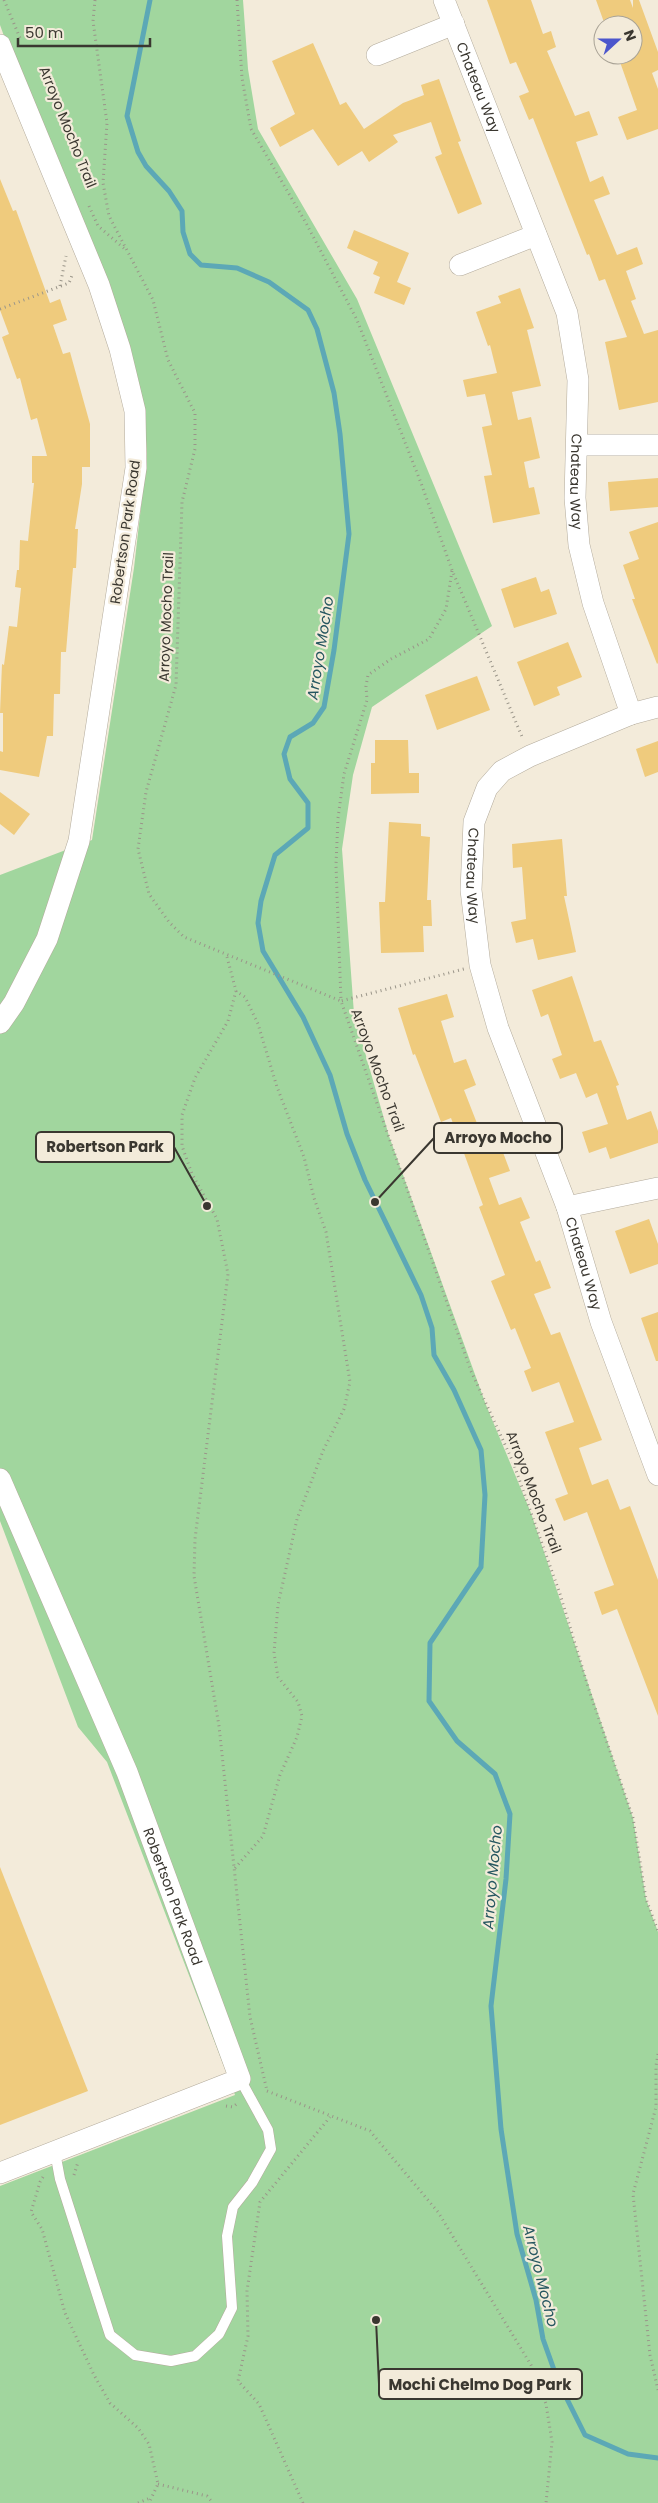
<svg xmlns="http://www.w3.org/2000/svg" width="658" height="2503" font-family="Poppins,sans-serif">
<rect width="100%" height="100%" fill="#f3ebda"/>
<path fill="#a1d69e" d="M0,0H243L248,69L258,129L357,299L492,626L372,707L353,775L342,849L354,1014L389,1136L486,1405L531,1513L633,1818L646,1899L658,1932V2503H0V2186L235,2095L107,1762L78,1727L0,1521V875L92,840L134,568L147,454L145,424L0,25Z"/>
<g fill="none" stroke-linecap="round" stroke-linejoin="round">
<path stroke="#5ca8b6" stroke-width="5" d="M150,0L127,116L138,152L146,166L169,191L182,211L183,232L190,254L201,265L237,268L269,282L308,310L317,329L334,393L340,434L349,534L334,650L324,707L313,723L290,737L284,754L290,779L308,803V828L275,855L261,901L258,923L263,951L303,1017L330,1075L347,1134L365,1180L421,1295L432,1328L434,1355L454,1390L481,1450L485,1495L481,1567L430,1643L429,1701L457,1741L495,1774L510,1814L506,1879L491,2006L501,2129L517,2234L536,2300L543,2339L558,2381L585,2435L628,2454L658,2458"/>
</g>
<g fill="#efcb7d">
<path d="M487,0H531L543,34L551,31L556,47L547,51L575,116L589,111L598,135L576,142L590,182L603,176L610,194L594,200L617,255L637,247L643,264L626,271L636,299L631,301L644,334L658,330V402L619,410L605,342L627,337L605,279L599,281L589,254L587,255L533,118L529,120L519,96L529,92L516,62L510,64Z"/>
<path d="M596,0H630L633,8V0H639L658,52V70L652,73L658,89V129L627,140L618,117L637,110L620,62L633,57V25H605Z"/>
<path d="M313,43L340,105L346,102L364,129L403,103L424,95L421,85L439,79L461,141L458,142L482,204L458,214L435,157L442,154L431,122L393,135L398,142L369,162L362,151L338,166L313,129L280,147L270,128L295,114L272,61Z"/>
<path d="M0,179L13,211L16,210L50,303L60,299L67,320L53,325L63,354L70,352L90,424V467H82V484L75,529H78L76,568H73L66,652H61L60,694H54L53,736H47L39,777L0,770V751L3,752V713H0L2,664L4,665L9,626L17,627L21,588L15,587L17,570H19L20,540L28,541L34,483H32V456H47L37,418L31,420L20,378L17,379L2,337L9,334L0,310Z"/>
<path d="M354,230L409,253L397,282L411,288L404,305L374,293L380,277L373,274L378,262L347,248Z"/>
<path d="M520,288L534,328L527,330L541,386L512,392L518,420L531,417L540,458L524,462L529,488L534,487L540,514L493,523L484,476L492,475L482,427L492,425L485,394L467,397L463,380L497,373L490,345L488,346L476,312L501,303L498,296Z"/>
<path d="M658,478V507L610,511L608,482Z"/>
<path d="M658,522V663L657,664L632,599H635L623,565L639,559L629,532Z"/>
<path d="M536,577L541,592L549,589L557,614L514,628L501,589Z"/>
<path d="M568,642L582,677L557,687L560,695L534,706L517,662Z"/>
<path d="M477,676L490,710L437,730L425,695Z"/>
<path d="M375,740H408L409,773H419V793L371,794V763H375Z"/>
<path d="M658,741V772L645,777L636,749Z"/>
<path d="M0,792L30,814L14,835L0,824Z"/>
<path d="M389,822L421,824V836L430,837L427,900H431L432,926H423L424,952L381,953L379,902H385Z"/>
<path d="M562,839L567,896H564L576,952L538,960L533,939L516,943L511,922L526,919L522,867L513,868L512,844Z"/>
<path d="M572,976L594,1042L601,1040L619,1085L616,1086L627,1120L651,1111L658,1131V1143L610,1159L606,1147L589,1153L582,1132L608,1124L597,1093L586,1098L576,1073L560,1079L552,1059L562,1055L548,1014L541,1017L532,990Z"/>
<path d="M447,994L454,1017L441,1021L454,1063L466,1059L476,1085L464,1090L480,1131L493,1126L510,1171L489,1178L499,1205L521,1197L530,1218L520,1222L536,1262L540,1260L551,1288L534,1294L551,1335L560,1332L602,1440L579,1448L592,1485L608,1479L620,1510L630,1506L658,1580V1716L617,1609L602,1615L594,1592L614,1585L587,1512L564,1521L555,1499L568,1494L545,1432L574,1422L559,1382L532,1392L524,1371L531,1368L515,1328L511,1330L491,1281L505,1275L479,1207L483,1205L451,1118L441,1122L415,1054L413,1055L398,1008Z"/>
<path d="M649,1219L658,1244V1264L630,1274L615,1231Z"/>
<path d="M658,1312V1361H656L641,1318Z"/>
<path d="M0,1867L88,2091L0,2125Z"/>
</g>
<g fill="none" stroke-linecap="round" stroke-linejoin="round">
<g stroke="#b3ab9c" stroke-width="11">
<path id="service" d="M55,2152L60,2179L110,2335L135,2355L171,2361L195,2356L219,2334L232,2308L227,2236L233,2207L252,2183L271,2149L268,2130L240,2079"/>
</g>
<g stroke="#b3ab9c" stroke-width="22">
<g id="minor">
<path id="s1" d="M444,0L567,313L578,380L575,498L579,545L593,603L631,714"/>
<path d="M0,45L99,285L120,349L135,411L136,468L79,841L47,939L14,1003L0,1023"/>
<path d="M377,55L454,24"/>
<path d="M460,265L536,235"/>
<path d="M578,445H658"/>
<path id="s2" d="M658,707L631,714L530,756L502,771L487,788L474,822L471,890L480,965L498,1028L567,1207L601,1322L658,1475"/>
<path d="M567,1207L658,1188"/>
<path id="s3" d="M0,1479L127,1772L240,2079L0,2173"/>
</g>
</g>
<g stroke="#9a9589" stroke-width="3" stroke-dasharray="1 4" stroke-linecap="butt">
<path d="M4,0L20,38"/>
<path d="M95,0L93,21L107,123L103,183L109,216L153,300L168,360L195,413V449L182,502L176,685L146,792L138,849L149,894L169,922L184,937L341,1001L471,1371L513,1462L560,1594L590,1693L633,1818L646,1899L658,1931"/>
<path d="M237,0L242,78L251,129L306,223L357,320L421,483L452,570L523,739"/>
<path d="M89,206L98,226L126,250"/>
<path d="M60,286L66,256"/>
<path d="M0,309L69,283L73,273"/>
<path d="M452,571L446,609L429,639L391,659L368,675L366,686L367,700L344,774L338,818L336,865L341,1001L464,969"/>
<path d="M227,957L236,991L228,1021L195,1078L182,1115V1146L192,1174L217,1219L228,1274L195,1539L194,1576L219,1726L250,2017L267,2091"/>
<path d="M235,1868L263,1836L280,1775L297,1737L302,1716L298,1702L278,1677L274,1653L278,1605L297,1519L323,1451L344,1409L350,1382L326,1232L314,1198L304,1157L277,1087L258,1024L245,997L236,991"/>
<path d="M658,2054L656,2066V2107L633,2194L650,2355L658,2390"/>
<path d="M267,2091L370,2131L438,2212L531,2365L546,2404L552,2442L546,2503"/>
<path d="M226,2106L233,2107L238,2103"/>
<path d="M74,2175L78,2162"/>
<path d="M43,2177L40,2182L31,2212L42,2229L65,2313L94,2375L110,2403L138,2428L149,2444L158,2484L149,2503"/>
<path d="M158,2484L207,2496L213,2503"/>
<path d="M138,2503L150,2498"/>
<path d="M303,2503L259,2404L238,2381L248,2336L247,2291L260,2202L330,2117"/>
</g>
<use href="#service" stroke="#fff" stroke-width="10"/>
<use href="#minor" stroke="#fff" stroke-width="21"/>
</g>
<g text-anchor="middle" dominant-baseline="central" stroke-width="4.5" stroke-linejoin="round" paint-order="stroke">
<g font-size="14" fill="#3a3730" stroke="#f3ebda">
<text stroke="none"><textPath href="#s1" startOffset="94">Chateau Way</textPath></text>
<text transform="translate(68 127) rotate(68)">Arroyo Mocho Trail</text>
<text stroke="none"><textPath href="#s1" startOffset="506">Chateau Way</textPath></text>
<text transform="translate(125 532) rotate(-82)">Robertson Park Road</text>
<text transform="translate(166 617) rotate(-88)">Arroyo Mocho Trail</text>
<text stroke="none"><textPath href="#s2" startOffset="282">Chateau Way</textPath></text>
<text transform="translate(378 1070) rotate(70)">Arroyo Mocho Trail</text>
<text stroke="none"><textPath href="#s2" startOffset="688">Chateau Way</textPath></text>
<text transform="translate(534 1492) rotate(69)">Arroyo Mocho Trail</text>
<text stroke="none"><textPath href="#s3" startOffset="452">Robertson Park Road</textPath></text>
</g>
<g font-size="15" font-style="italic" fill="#265760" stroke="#f3ebda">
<text transform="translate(320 648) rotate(-81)">Arroyo Mocho</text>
<text transform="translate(492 1877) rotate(-85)">Arroyo Mocho</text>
<text transform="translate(541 2276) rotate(76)">Arroyo Mocho</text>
</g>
</g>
<path fill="none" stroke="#3a3730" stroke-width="2" d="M375 1202L434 1138M207 1206L174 1147M376 2320L379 2384"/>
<g fill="#3a3730" stroke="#f3ebda" stroke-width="2">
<circle cx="375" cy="1202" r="5"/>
<circle cx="207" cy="1206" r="5"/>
<circle cx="376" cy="2320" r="5"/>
</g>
<g fill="#f3ebda" stroke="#3a3730" stroke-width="2">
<rect x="434" y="1123" width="128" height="30" rx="5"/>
<rect x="36" y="1132" width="138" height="30" rx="5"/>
<rect x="379" y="2369" width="203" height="30" rx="5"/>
</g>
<g font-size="15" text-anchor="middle" font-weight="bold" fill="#3a3730">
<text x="498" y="1143">Arroyo Mocho</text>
<text x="105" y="1152">Robertson Park</text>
<text x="480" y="2390">Mochi Chelmo Dog Park</text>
</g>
<g transform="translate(618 40) rotate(69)"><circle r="24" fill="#f3ebda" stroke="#a9a396"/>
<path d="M0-4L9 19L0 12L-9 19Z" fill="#4c56cc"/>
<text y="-8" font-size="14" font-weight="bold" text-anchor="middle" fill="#3a3730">N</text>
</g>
<path d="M18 38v8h132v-8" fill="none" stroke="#3a3730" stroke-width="2.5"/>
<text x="25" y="38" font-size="15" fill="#3a3730" stroke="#f3ebda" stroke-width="4" paint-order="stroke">50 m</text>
</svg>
